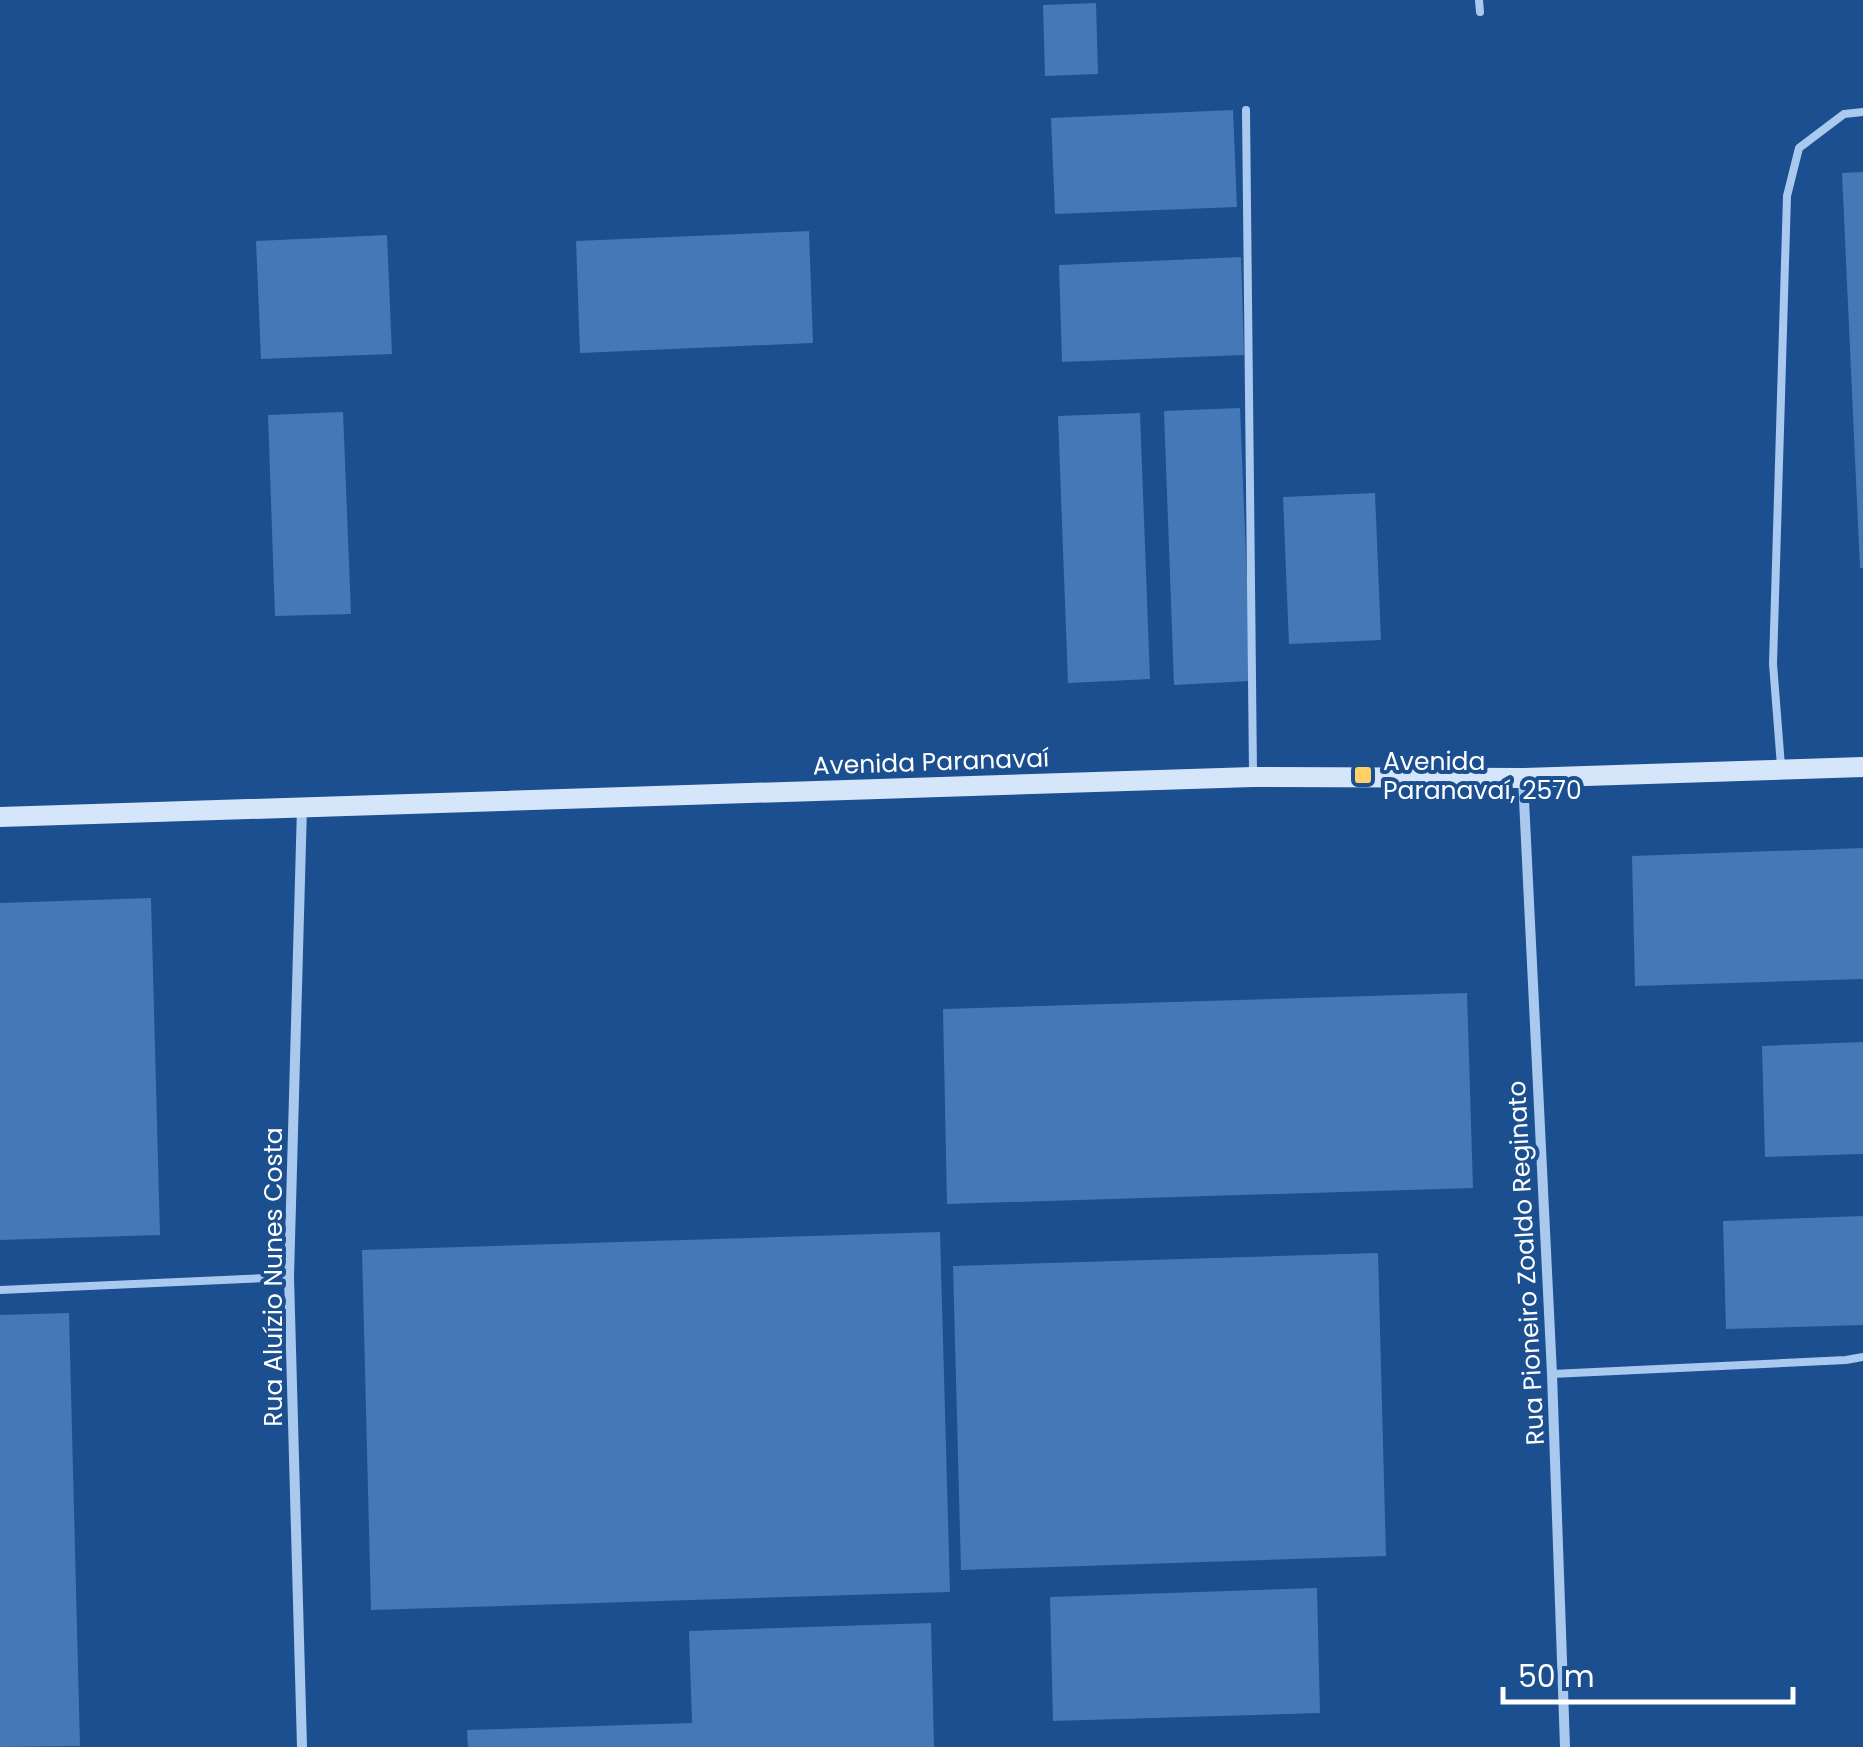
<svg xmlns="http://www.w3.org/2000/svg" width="1863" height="1747" font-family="Poppins,sans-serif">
<rect width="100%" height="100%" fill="#1b4f8f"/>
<g fill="#4478b7">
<path d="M1096,3L1098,74L1045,76L1043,5Z"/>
<path d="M1233,110L1237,207L1055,214L1051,118Z"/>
<path d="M1863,172V568H1860L1842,173Z"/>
<path d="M809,231L813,343L580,353L576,241Z"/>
<path d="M387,235L392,354L261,359L256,241Z"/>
<path d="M1241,257L1244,355L1062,362L1059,265Z"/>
<path d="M1240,408L1251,681L1174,685L1164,411Z"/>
<path d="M343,412L351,614L275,616L268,415Z"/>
<path d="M1140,413L1150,679L1068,683L1058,416Z"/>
<path d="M1375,493L1381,640L1289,644L1283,497Z"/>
<path d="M1863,848V979L1635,986L1632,856Z"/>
<path d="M151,898L160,1235L0,1240V903Z"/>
<path d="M1467,993L1473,1188L947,1204L943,1009Z"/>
<path d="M1863,1042V1154L1765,1157L1762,1046Z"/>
<path d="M1863,1216V1325L1726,1329L1723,1221Z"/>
<path d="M940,1232L950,1592L371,1610L362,1250Z"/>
<path d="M1378,1253L1386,1556L961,1570L953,1266Z"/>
<path d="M69,1313L80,1746L0,1747V1315Z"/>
<path d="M1317,1588L1320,1713L1053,1721L1050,1597Z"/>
<path d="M931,1623L934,1747H468L467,1730L692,1723L689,1631Z"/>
</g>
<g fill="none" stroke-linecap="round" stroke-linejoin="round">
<g stroke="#a9c9ee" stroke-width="8">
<path d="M1479,0L1480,12"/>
<path d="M1246,110L1253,773"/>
<path d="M1781,766L1773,664L1787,196L1799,148L1844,114L1863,112"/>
<path d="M0,1290L289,1277"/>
<path d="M1552,1374L1846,1360L1863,1357"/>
</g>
<g stroke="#a9c9ee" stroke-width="10">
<path d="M1523,779L1552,1374L1565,1747"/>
<path d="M302,807L289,1277L302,1747"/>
</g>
<path stroke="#d6e6fa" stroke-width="20" d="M0,817L1253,777L1523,778L1863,767"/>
</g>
<rect fill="#ffd166" stroke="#1b4f8f" stroke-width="4" x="1353" y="765" width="20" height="20" rx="5"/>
<g text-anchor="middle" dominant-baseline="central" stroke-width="8" stroke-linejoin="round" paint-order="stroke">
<g font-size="25" fill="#fff" stroke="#1b4f8f" text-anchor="start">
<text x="1383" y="761">Avenida<tspan x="1383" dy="29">Paranavaí, 2570</tspan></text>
</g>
<g font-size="25" fill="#fff" stroke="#1b4f8f">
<text transform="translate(931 762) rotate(-2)">Avenida Paranavaí</text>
<text transform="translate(1526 1263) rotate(-93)">Rua Pioneiro Zoaldo Reginato</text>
<text transform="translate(273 1277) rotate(-90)">Rua Aluízio Nunes Costa</text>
</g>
</g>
<path d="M1503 1687v15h290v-15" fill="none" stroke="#ffffff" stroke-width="5"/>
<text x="1518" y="1687" font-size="30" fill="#ffffff" stroke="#1b4f8f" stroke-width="8" paint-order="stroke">50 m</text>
</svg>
